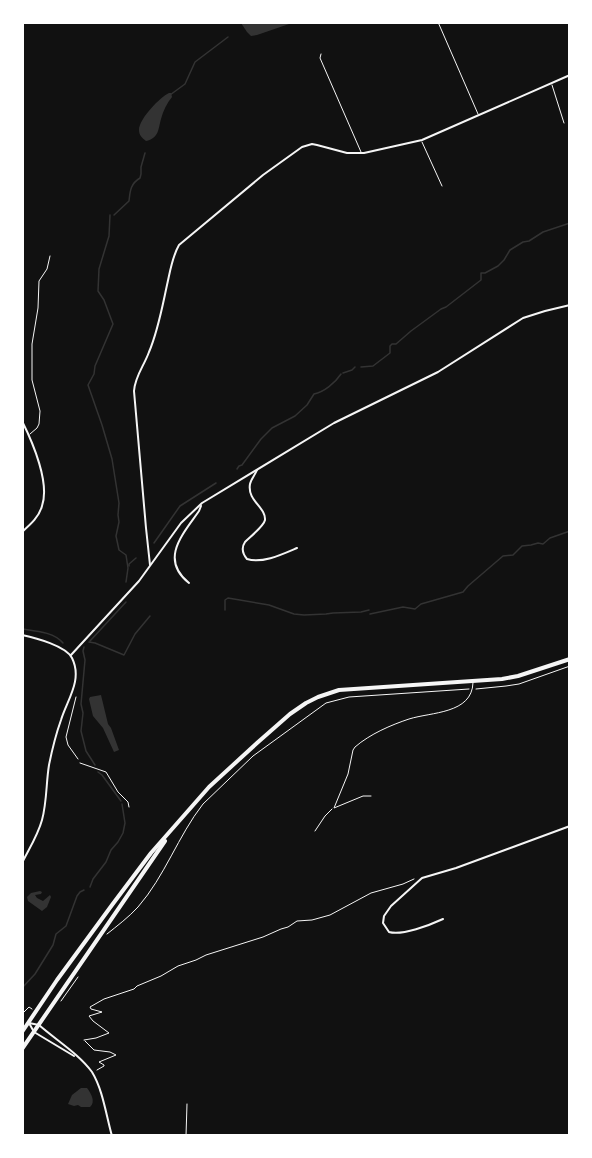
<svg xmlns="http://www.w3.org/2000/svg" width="592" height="1158" font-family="'Golos Text',sans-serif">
<rect width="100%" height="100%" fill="#111"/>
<g fill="#333">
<path d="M241,23H292L257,35L251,36L247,32Z"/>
<path d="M169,93H171L172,97C167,103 163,111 161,119C158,130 159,138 146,141C142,138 139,135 139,130C139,119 160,97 169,93Z"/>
<path d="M101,695L108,724L111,728L119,750L114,752L103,728L93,716L89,699L90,697Z"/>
<path d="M40,891L42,892L41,894L35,895L37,898L43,901L50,895L51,897L47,907L42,911L28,901L27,897L31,893Z"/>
<path d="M81,1088H87C91,1093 96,1102 90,1107H81L78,1105L74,1106L68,1104L72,1095Z"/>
</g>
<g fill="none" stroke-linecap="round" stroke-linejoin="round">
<g stroke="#333" stroke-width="1.5">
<path d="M170,95L185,84L195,62L228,37"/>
<path d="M110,215L109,236L99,269L98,291L104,300L113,324L95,366L94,374L88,385L102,425L112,459L119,503L118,515L119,522L116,536L119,550L126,555L128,568L126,582"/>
<path d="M114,215L129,201C130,192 130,184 140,178L141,174V167L145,153"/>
<path d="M361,367L373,366L390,353V346L392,344H396L411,331L441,309L446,307L481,280V273H485L498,266L504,260L510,250L523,242L529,241L543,232L570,223"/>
<path d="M343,373L352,370L355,367"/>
<path d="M237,469L239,466L242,465L261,439L272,428L295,416L307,405L314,394C324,392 335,383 341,374"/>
<path d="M154,543L180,506L216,483"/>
<path d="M129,566V564L136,558"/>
<path d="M225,610V600L228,598L269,605L294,614L304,615L326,614L333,613L361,612L369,610"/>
<path d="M370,614L403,607L415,609L421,604L463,592L468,586L503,556L513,555L522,546L531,545L538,543L543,544L550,538L570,531"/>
<path d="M22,629C36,631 54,632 63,643"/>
<path d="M90,641L126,602"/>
<path d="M89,642L95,643L124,655L135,634L150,616"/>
<path d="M84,647L83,651L85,660L81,704L83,713L81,731L86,751L95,765"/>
<path d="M98,772L102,775L121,801"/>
<path d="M90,887L93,879L106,862L111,850L118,842L123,833L125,823L122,804"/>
<path d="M22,988L35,974L53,945L56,934L66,926L77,896L80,892L84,890"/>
</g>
<g stroke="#f5f5f5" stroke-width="1">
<path d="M476,689L506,686L519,684L570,666"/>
<path d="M76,697L66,737L68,745L78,759"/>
<path d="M107,934C117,926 129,917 138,907C165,876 178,836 203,804L253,756L326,703L349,697L469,689"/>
<path d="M61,1001L78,977"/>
<path d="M22,1014L29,1007L32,1009"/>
<path d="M84,1040L96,1038L109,1033L93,1021L89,1016L102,1012L91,1009L90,1007L104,999L134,989L137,986L161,976L178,966L196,960L206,955L263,937L281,929L288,927L297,921L312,920L330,915L371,893L403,884L414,879"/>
<path d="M85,1041L94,1050L110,1052L116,1055L99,1062L104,1065V1066L97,1070"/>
</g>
<g stroke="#f5f5f5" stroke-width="1">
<path d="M438,22L478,114"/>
<path d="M321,54L320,58L361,152"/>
<path d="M552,85L564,123"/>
<path d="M422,142L442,186"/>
<path d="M30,434L37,428L39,424L40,411L32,380V344L38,308L39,281L47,269L50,256"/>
<path d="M80,763L106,772L118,792L128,802L129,807"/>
<path d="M371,796H363L334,808L348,774L353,750L355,747C370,734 391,725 409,719C431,712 472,714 473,683"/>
<path d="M315,831L325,816L332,809"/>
<path d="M186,1136L187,1104"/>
</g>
<g stroke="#f5f5f5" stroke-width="2">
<path d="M22,421C33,443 50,483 42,506C39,517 31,524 22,532"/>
<path d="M257,470C255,475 251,479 250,484C247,501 266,507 265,520C264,526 250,537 245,542C241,548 242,553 247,559C262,564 283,554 297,548"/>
<path d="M150,565L146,528L134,391C135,376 144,366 149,352C158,331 162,308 167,285C170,272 172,257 179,245L263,175L302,147L312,144L317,145L347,153H364L422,140L570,75"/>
<path d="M189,583C159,559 183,534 199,511L201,506"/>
<path d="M22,635C36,638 66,646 72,658C83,680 67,700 61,720C56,734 52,750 49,765C46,783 47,802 42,820C38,835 29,849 22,863"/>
<path d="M71,655L139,581L181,523L202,503L334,423L438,372L523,318L545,311L570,305"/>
<path d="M443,919C430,925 402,936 389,932L383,923L384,916L391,906L422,878L456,868L570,826"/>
<path d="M29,1023L39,1025C56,1040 79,1054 92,1072C103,1090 106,1115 112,1136"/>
<path d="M29,1023L34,1032L74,1056"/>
</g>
<g stroke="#f5f5f5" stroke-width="4">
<path d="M22,1032L57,980L112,905L151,853L209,787L257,743L290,714L306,703L318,697L339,690L502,679L518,676L570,659"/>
<path d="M22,1049L165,841"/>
</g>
</g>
<rect width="592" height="1158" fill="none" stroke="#ffffff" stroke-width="48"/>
</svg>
